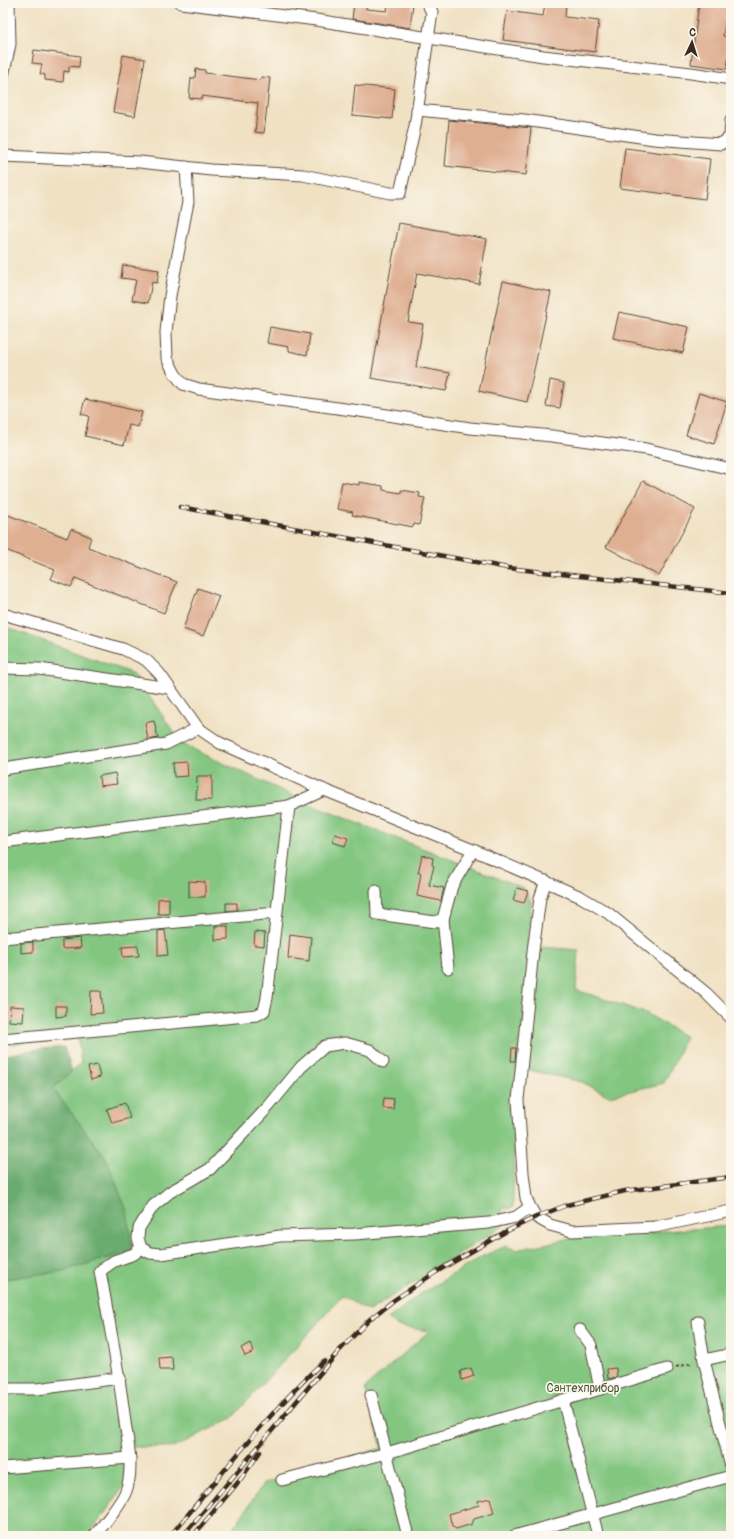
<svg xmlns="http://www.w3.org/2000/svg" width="734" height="1539" font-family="Pangolin,sans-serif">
<rect width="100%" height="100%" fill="#fbf7ec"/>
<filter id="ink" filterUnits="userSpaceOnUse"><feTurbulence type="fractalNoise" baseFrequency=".025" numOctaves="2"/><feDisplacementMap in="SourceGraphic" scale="8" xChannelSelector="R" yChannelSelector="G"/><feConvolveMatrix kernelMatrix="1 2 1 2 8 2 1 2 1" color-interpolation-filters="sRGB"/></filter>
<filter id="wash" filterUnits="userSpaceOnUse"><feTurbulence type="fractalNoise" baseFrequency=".012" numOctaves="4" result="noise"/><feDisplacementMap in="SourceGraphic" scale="16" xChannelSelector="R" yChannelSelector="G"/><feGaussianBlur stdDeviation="0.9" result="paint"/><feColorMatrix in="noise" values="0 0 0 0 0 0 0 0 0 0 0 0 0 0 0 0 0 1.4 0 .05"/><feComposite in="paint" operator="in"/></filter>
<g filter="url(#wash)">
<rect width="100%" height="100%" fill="#f0e1c3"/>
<g fill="#82c680" stroke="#5e784f">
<path d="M3,626L134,674L182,744L319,808L524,888L531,902L528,946L579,950L576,990L646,1013L686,1037L664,1083L609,1096L582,1082L516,1067L513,1208L502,1209L503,1226L369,1311L342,1296L232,1418L175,1447H124L125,1485L96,1525L87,1536H3V1279L63,1271L106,1158L53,1089L81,1063L78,1038L3,1045Z"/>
<path d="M731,1226V1536H228L264,1483L382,1448L365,1388L429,1331L397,1326L388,1319L419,1295L483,1256L506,1246L516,1250L572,1238Z"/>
</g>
<path fill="#69ab6e" stroke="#526a46" d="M64,1047L72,1071L53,1089L106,1158L127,1211L132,1251L63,1271L3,1279V1056L30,1050Z"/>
<g id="blocks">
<g fill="#dfaf92">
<path d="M354,3H367L366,9L387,11L388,3H413L410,28L352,19Z"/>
<path d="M545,3L566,4L565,17L599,21L595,52L503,40L507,11L543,16Z"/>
<path d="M699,3H728L723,36L731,37L727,69L691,64Z"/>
<path d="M34,50L80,56L79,67L69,66V72L64,71L63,82L45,80V75L40,74L42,64L32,63Z"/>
<path d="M123,55L145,59L135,116L113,112Z"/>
<path d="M196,69L205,70V73L261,80V77L270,78L264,133L255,132L258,103L202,96V99L189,98L191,78H195Z"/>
<path d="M355,85L395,89L392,119L352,115Z"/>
<path d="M449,120L531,128L526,175L445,166Z"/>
<path d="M625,148L710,159L705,199L620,188Z"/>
<path d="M399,223L487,239L479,284L417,273L408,322L423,324L416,367L450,373L446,391L371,378Z"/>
<path d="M123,265L159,270L157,283L152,282L148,303L132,300L136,280L121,278Z"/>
<path d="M503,281L551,292L527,402L479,391Z"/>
<path d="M619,312L689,327L683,353L613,338Z"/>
<path d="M270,327L310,334L307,355L289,351V347L267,343Z"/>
<path d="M550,380L564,383L560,408L546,406Z"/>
<path d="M699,393L727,402L714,444L686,435Z"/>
<path d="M85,399L142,412L138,427L129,425L124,445L85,436L89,416L81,414Z"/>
<path d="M643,481L695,509L659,576L606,547Z"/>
<path d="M342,482L359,485V482L383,486V490L401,493V490L420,493L419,497L425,498L419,525L414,524L413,527L352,515L353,512L337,509Z"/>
<path d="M3,513L67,538L71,529L91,537L88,547L177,582L164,613L75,578L71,587L51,579L55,570L3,549Z"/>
<path d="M198,588L219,596L203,636L183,629Z"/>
<path d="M154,721L158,738L148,740L145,723Z"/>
<path d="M187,762L188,776L174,777L173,763Z"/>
<path d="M115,773L117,784L100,786L99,776Z"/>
<path d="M197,776H212V800H196Z"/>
<path d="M335,834L348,838L345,846L332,842Z"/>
<path d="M422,855L433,858L432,865L434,866L429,885L444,888L441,901L417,896L421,873H418Z"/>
<path d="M189,881L205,882V897H189Z"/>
<path d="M517,888L528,891L524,903L513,900Z"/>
<path d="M169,898V914H158V899Z"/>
<path d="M226,903H237V910L226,911Z"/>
<path d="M215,926H228V939L215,940Z"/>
<path d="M165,930L168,955L158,956V931Z"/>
<path d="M255,932L265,933L264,946L254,945Z"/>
<path d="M290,934L311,937L309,961L288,958Z"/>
<path d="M80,938L81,948L62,949V940Z"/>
<path d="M33,942V952L21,953V943Z"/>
<path d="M138,946L139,956L123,957L122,947Z"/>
<path d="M91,991H101L103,1013L90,1014Z"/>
<path d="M10,1006L24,1007L23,1022L9,1021Z"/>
<path d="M56,1006H66V1016L56,1017Z"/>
<path d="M512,1048H516L515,1061H511Z"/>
<path d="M97,1065L100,1077L91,1080L88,1067Z"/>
<path d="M384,1098L394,1099L393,1109L383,1108Z"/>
<path d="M125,1103L130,1118L112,1123L107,1109Z"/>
<path d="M250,1343L254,1352L245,1356L241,1348Z"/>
<path d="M172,1357L173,1370H160L159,1358Z"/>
<path d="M471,1368L474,1376L462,1380L460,1371Z"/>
<path d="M616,1368L617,1377L608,1379L607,1369Z"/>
<path d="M490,1498L494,1513L474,1519L472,1524L456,1529L452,1526L449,1514L479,1505L478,1501Z"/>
</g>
</g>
</g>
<g filter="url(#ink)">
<use href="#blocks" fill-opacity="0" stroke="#564537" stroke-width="1"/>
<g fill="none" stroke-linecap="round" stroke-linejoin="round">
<g stroke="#564537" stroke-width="13">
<g id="minor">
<path d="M181,3L316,20L543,56L691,73L731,79"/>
<path d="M3,76L10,44L9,3"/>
<path d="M417,110L524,120L654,139L721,144L730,137L731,120"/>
<path d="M3,156L140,162L211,170L303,175L390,193H400L415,126L432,12L427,3"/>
<path d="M186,167L188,202L170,296L166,332L167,358L175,374L183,384L199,389L374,413L470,428L552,436L646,449L731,469"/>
<path d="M3,614L123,649L146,660L159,673L198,728L220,743L324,790L473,850L581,897L608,913L706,993L731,1018"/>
<path d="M3,668L39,669L169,688"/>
<path d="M3,769L166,744L198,728"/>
<path d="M3,842L289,806"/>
<path d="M546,881L540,898L533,951L518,1100L523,1173L526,1198L530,1207L536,1217L550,1225L572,1231L655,1227L731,1211"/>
<path d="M376,891L377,914L435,922L443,919L452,886L473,850"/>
<path d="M443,919L448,968"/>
<path d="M3,938L276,913"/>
<path d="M3,1039L257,1015L264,1011L267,998L289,806L324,790"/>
<path d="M383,1062L370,1050L345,1043L325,1046L301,1067L269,1106L210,1169L170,1192L153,1206L139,1228L138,1238L141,1248L150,1253L161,1254L280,1236L355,1234L489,1223L516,1217L530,1207"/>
<path d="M698,1322L704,1360L731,1467"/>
<path d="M580,1330L591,1345L600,1389"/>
<path d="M704,1360L731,1354"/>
<path d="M3,1389H37L120,1378"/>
<path d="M371,1395L408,1536"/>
<path d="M563,1400L598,1536"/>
<path d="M3,1468L130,1458"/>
<path d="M282,1480L387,1453L667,1369"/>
<path d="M94,1536C102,1527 122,1502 126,1491C134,1470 128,1444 125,1422C119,1371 109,1322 100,1271L114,1261L134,1254L141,1248"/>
<path d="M514,1536L731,1476"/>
</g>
</g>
<path stroke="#564537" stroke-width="2" stroke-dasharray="3 3" stroke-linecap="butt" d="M676,1367L693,1363"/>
<use href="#minor" stroke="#fff" stroke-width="11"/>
<g stroke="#3b2a1e" stroke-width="4.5">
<g id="rail">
<path d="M180,507L508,568L731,593"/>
<path d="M170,1536C220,1477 267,1414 324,1361"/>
<path d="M183,1536L339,1351L370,1319L394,1300L436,1272L505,1232L536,1217L567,1205L625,1191L731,1177"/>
<path d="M193,1536L240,1480L260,1452"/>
</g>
</g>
<use href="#rail" stroke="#fbf7ec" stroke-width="3" stroke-dasharray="9" stroke-linecap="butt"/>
</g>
</g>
<g text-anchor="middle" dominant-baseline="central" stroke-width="3.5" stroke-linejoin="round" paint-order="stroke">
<g font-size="12" fill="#50593b" stroke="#fbf7ec">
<text x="583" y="1388">Сантехприбор</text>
</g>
</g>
<rect width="734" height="1539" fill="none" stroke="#fbf7ec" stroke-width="16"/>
<g transform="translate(692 42) rotate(4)" stroke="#fbf7ec" stroke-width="3" paint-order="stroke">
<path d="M0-3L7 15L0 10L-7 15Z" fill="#3b2a1e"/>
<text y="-6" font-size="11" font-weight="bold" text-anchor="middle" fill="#3b2a1e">С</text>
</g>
</svg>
